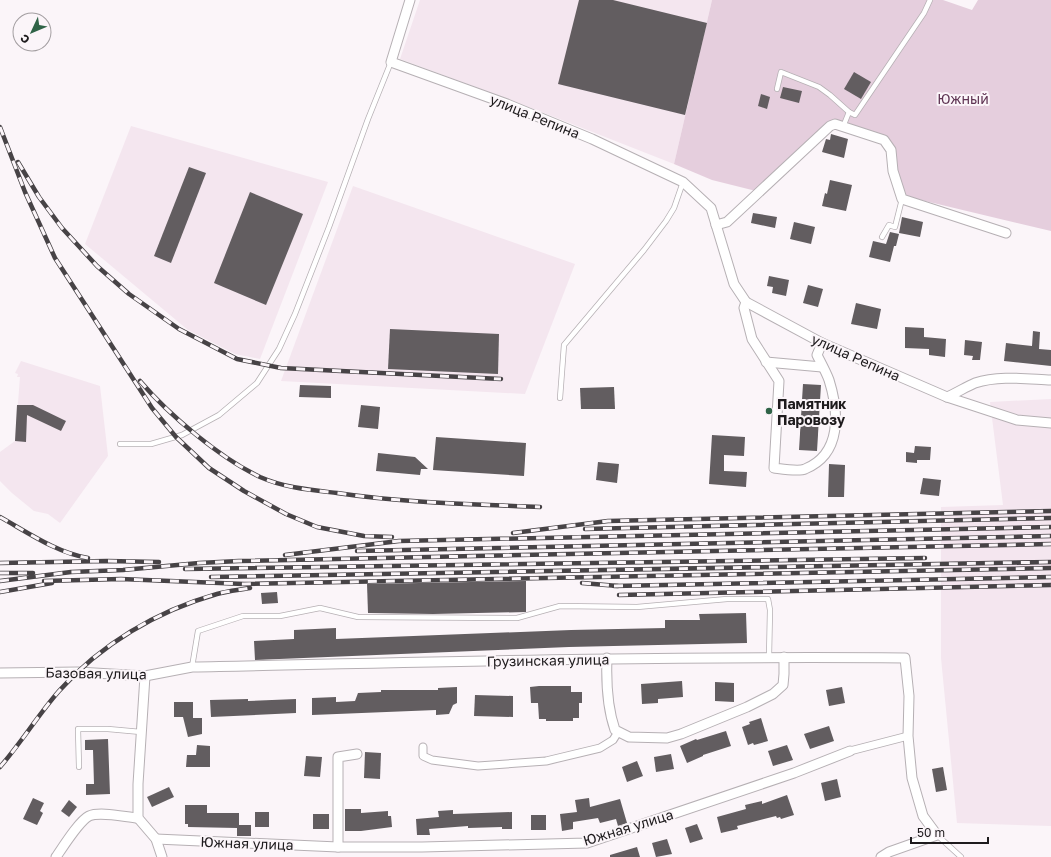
<svg xmlns="http://www.w3.org/2000/svg" width="1051" height="857" font-family="'Golos Text',sans-serif">
<rect width="100%" height="100%" fill="#fbf5f9"/>
<g fill="#f4e6ef">
<path d="M420,0H712L674,164L516,102L400,59Z"/>
<path d="M131,126L328,182L260,359L235,354L188,330L85,244Z"/>
<path d="M353,186L575,264L525,394L281,381Z"/>
<path d="M21,361L100,386L108,456L60,523L48,514L34,511L12,493L0,481V452L15,441L20,377H17L18,374L15,373Z"/>
<path d="M1051,399V826L957,823L941,658V507L1003,505L990,402Z"/>
</g>
<path fill="#e5cedd" d="M712,0H943L972,10L978,0H1051V231L900,195L884,140L835,124L756,191L712,180L674,164Z"/>
<g fill="#625d60">
<path d="M579,0H613L707,23L685,115L558,84Z"/>
<path d="M854,72L871,82L861,99L844,89Z"/>
<path d="M783,87L802,91L799,103L780,98Z"/>
<path d="M761,94L770,97L767,109L758,106Z"/>
<path d="M831,134L848,139L844,158L822,152L826,139L830,140Z"/>
<path d="M189,167L206,173L171,263L154,256Z"/>
<path d="M830,180L852,185L846,211L822,206L825,193L827,194Z"/>
<path d="M250,192L303,214L266,305L214,283Z"/>
<path d="M753,213L777,217L775,228L751,223Z"/>
<path d="M902,217L923,222L920,237L899,233Z"/>
<path d="M794,222L815,227L811,244L790,239Z"/>
<path d="M890,232L899,234L896,246H894L890,262L869,257L873,241L886,244Z"/>
<path d="M769,276L789,280L786,296L772,293L773,287L767,286Z"/>
<path d="M808,285L823,289L818,307L803,303Z"/>
<path d="M856,303L881,309L877,329L851,324Z"/>
<path d="M905,327L924,328V337L946,339L945,357L929,355V349L905,348Z"/>
<path d="M390,329L499,334L498,374L388,369Z"/>
<path d="M1033,331L1040,332L1039,349L1051,350V366L1004,361L1006,343L1032,346Z"/>
<path d="M965,340L982,342L980,360H972L973,356L964,355Z"/>
<path d="M803,384L821,385L817,451L799,450Z"/>
<path d="M300,385L331,386V398L299,397Z"/>
<path d="M614,387L615,409H581L580,388Z"/>
<path d="M17,405H33L66,421L61,431L27,415L26,442L15,441Z"/>
<path d="M361,405L380,407L378,429L358,427Z"/>
<path d="M712,435L745,437L744,456L724,455V471L747,472L746,487L709,484Z"/>
<path d="M436,437L526,443L524,476L433,470Z"/>
<path d="M915,446L931,447L930,460H917V463L906,462V452L914,453Z"/>
<path d="M378,453L415,457L428,469H421L420,475L376,471Z"/>
<path d="M598,462L619,464L617,483L596,480Z"/>
<path d="M829,464L845,465L844,497H828Z"/>
<path d="M923,478L941,480L939,496L920,494Z"/>
<path d="M526,581V612L433,614L368,613L367,584Z"/>
<path d="M277,592L278,603L262,604L261,593Z"/>
<path d="M746,613L747,643L569,647L255,660L254,641L294,639V630L336,628V639L571,630L665,628V620H700L699,614Z"/>
<path d="M682,681L683,697L658,699V703L642,704L641,684Z"/>
<path d="M715,682L734,683V702L715,701Z"/>
<path d="M539,686H571V692H582V703H579V718H573V721H546V719H539L538,703H531L530,687Z"/>
<path d="M457,687V703L453,705L449,714L436,715V710L312,715V698L336,697V702L355,701L358,693L381,692V690H438V688Z"/>
<path d="M842,687L845,703L829,706L826,690Z"/>
<path d="M475,695L513,696V717L474,716Z"/>
<path d="M248,699V701L296,699V713L211,717L210,700Z"/>
<path d="M174,702H193V718H202V734L188,737L183,717H174Z"/>
<path d="M761,718L768,741L754,745L753,743L748,745L742,727L750,724L749,722Z"/>
<path d="M829,726L834,741L810,749L804,734Z"/>
<path d="M726,731L731,746L703,755V756L687,763L680,746L696,739L697,740Z"/>
<path d="M108,739L110,794L86,795V784H94L93,750H85V740Z"/>
<path d="M197,745L210,746V767H186L187,755H196Z"/>
<path d="M787,745L793,760L773,766L768,751Z"/>
<path d="M365,752L381,753L380,779L364,778Z"/>
<path d="M671,754L674,769L656,772L654,757Z"/>
<path d="M306,756L322,757L320,777L304,776Z"/>
<path d="M637,761L643,776L627,782L622,767Z"/>
<path d="M943,767L947,790L936,792L932,769Z"/>
<path d="M837,779L841,797L825,801L821,783Z"/>
<path d="M169,787L174,797L152,807L147,797Z"/>
<path d="M787,795L794,815L781,819L780,817L777,818L776,816L737,826L738,829L721,833L717,817L746,809L745,805L762,801V804Z"/>
<path d="M33,798L44,803L40,811L43,813L37,825L23,819Z"/>
<path d="M589,798L590,807L620,799L627,823L618,826L616,819L600,823L598,818L573,822V829L562,831L560,814L577,812L575,800Z"/>
<path d="M69,800L77,807L69,817L61,811Z"/>
<path d="M185,805H207V813H239V825H251V836H237V828L188,827V824H185Z"/>
<path d="M345,809H361V813L388,811V816H391L392,827L361,831H345Z"/>
<path d="M453,810V814L512,812V829H502V827L468,828V826L429,829L430,835H417L416,819L439,817L438,811Z"/>
<rect x="255" y="812" width="14" height="15"/>
<rect x="313" y="814" width="16" height="15"/>
<rect x="531" y="815" width="15" height="15"/>
<path d="M697,824L703,839L690,843L685,828Z"/>
<path d="M667,839L672,854L656,857L652,843Z"/>
<path d="M637,847L640,857H610V855Z"/>
</g>
<g fill="none" stroke-linecap="round" stroke-linejoin="round">
<g stroke="#b6b0b4" stroke-width="6">
<g id="service">
<path d="M777,89L781,72L819,87L830,95L849,112"/>
<path d="M843,127L849,112L855,115L924,13L930,0"/>
<path d="M882,237L889,225L895,227L902,199"/>
<path d="M560,398L564,345L644,250L666,221L674,208L683,182"/>
<path d="M120,444H151L182,435L219,415L257,383L279,349L295,314L329,227L368,119L391,62"/>
<path d="M192,667L198,631L243,616H280L320,608L358,617L517,618L560,606L637,607L727,599H768L770,610L769,657"/>
<path d="M79,767L78,729H108L141,732"/>
<path d="M937,835L961,857"/>
</g>
</g>
<g stroke="#b6b0b4" stroke-width="9">
<g id="pedestrian">
<path d="M423,747V756L432,760L478,766L546,761L600,748L613,740L618,732"/>
<path d="M850,751L908,736"/>
</g>
</g>
<g stroke="#b6b0b4" stroke-width="11">
<g id="minor">
<path d="M410,0L391,62L507,104L592,139L683,182L711,208L734,284L746,302L822,343L947,397L1017,420L1051,423"/>
<path d="M716,225L727,222L830,126L835,124L884,140L891,150L893,171L902,199L1006,233"/>
<path d="M746,302L744,308L752,339L779,381L774,468C782,469 799,472 805,469C842,454 839,412 829,380C826,372 821,363 817,355L822,343"/>
<path d="M766,362L822,367"/>
<path d="M947,397C956,393 966,387 975,383C999,375 1027,379 1051,380"/>
<path d="M607,658C606,683 607,707 615,730L629,737L667,738L681,734L747,707L773,694L783,685L784,674V657"/>
<path d="M0,673L78,672L145,676L192,667C430,662 667,656 905,658L909,696L908,736L912,778L923,816L937,835L889,852L881,857"/>
<path d="M145,676L138,784V818L156,839L162,857"/>
<path d="M156,839L338,847H422L587,843L794,773L850,751"/>
<path d="M338,847V757L357,754"/>
<path d="M56,857C63,847 79,821 89,816C100,811 125,817 138,818"/>
</g>
</g>
<use href="#service" stroke="#fff" stroke-width="4.5"/>
<use href="#pedestrian" stroke="#fff" stroke-width="7"/>
<use href="#minor" stroke="#fff" stroke-width="9"/>
<g stroke="#474346" stroke-width="4.5">
<g id="rail">
<path d="M0,127L25,192L55,258L152,408L176,437L209,468L244,491L286,514L317,527L364,536L392,537"/>
<path d="M18,162L39,197L62,228L97,266L129,294L179,329L237,359L281,368L501,379"/>
<path d="M140,381C169,415 220,458 260,477C285,488 311,490 337,493C404,503 473,504 540,507"/>
<path d="M0,517C27,532 57,553 88,558"/>
<path d="M585,529L1051,518"/>
<path d="M513,533L608,521L1051,511"/>
<path d="M357,551L1051,536"/>
<path d="M285,555L399,541L1051,527"/>
<path d="M0,563L107,561L159,562"/>
<path d="M185,569L925,558"/>
<path d="M0,573H33"/>
<path d="M211,577L1051,562"/>
<path d="M0,581L71,572L123,570L199,563L239,561L1051,544"/>
<path d="M44,581L121,579L244,584L1051,568"/>
<path d="M582,583L618,586"/>
<path d="M614,586L1051,577"/>
<path d="M0,592L52,583"/>
<path d="M619,595L1051,585"/>
<path d="M0,767C21,743 38,715 59,691C101,644 157,611 217,594C228,591 239,590 250,588"/>
</g>
</g>
<use href="#rail" stroke="#fbf5f9" stroke-width="3" stroke-dasharray="9" stroke-linecap="butt"/>
</g>
<circle fill="#2f6347" stroke="#fbf5f9" stroke-width="1.5" cx="769" cy="411" r="4"/>
<g text-anchor="middle" dominant-baseline="central" stroke-width="4" stroke-linejoin="round" paint-order="stroke">
<g font-size="14" fill="#5f3453" stroke="#fbf5f9">
<text x="963" y="98">Южный</text>
</g>
<g font-size="14" fill="#1e1b1d" stroke="#fbf5f9">
<text transform="translate(535 116) rotate(22)">улица Репина</text>
<text transform="translate(856 357) rotate(24)">улица Репина</text>
<text transform="translate(548 660) rotate(-1)">Грузинская улица</text>
<text transform="translate(96 673) rotate(1)">Базовая улица</text>
<text transform="translate(628 827) rotate(-17)">Южная улица</text>
<text transform="translate(247 843) rotate(2)">Южная улица</text>
</g>
<g font-size="14" font-weight="bold" fill="#1e1b1d" stroke="#fbf5f9" text-anchor="start">
<text x="777" y="403">Памятник<tspan x="777" dy="16">Паровозу</tspan></text>
</g>
</g>
<g transform="translate(32 32) rotate(226)"><circle r="19" fill="#fbf5f9" stroke="#a39ea1"/>
<path d="M0-3L7 15L0 10L-7 15Z" fill="#2f6347"/>
<text y="-6" font-size="11" font-weight="bold" text-anchor="middle" fill="#1e1b1d">С</text>
</g>
<path d="M911 837v6h77v-6" fill="none" stroke="#1e1b1d" stroke-width="2"/>
<text x="917" y="837" font-size="12" fill="#1e1b1d" stroke="#fbf5f9" stroke-width="3" paint-order="stroke">50 m</text>
</svg>
